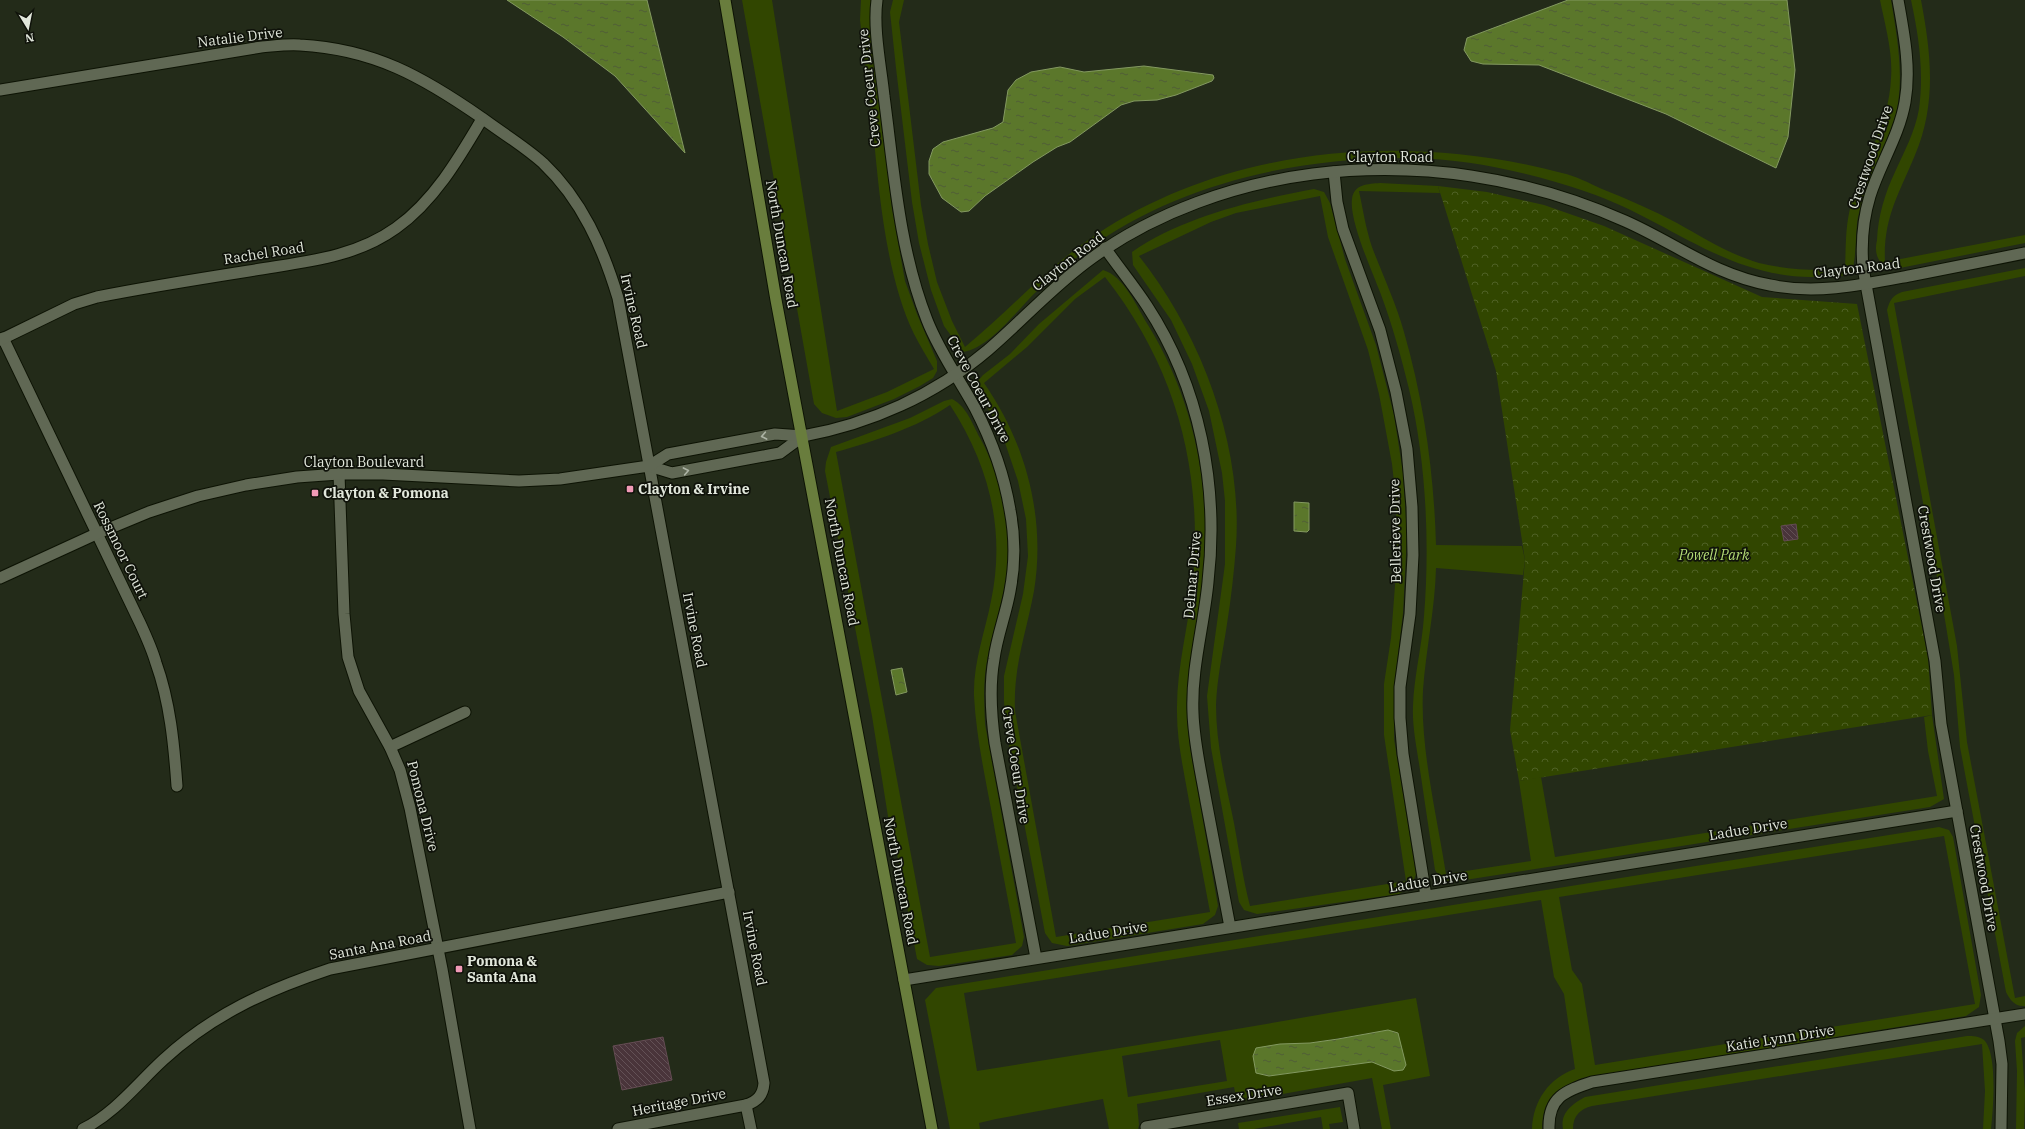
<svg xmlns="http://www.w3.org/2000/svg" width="2025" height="1129" font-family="'IBM Plex Serif',serif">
<defs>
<pattern id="park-crowns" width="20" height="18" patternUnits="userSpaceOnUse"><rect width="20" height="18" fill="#314600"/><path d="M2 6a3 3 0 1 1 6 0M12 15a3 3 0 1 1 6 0" fill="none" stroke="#4f6125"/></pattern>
<pattern id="water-ripples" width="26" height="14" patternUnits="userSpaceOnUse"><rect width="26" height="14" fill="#5b772b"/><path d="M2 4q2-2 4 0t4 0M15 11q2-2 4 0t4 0" fill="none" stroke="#505e36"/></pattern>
<pattern id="building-back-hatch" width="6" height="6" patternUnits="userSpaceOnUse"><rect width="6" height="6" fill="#49343a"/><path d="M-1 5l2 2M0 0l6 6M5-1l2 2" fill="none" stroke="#635156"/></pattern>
</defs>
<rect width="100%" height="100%" fill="#232b19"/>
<g fill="#314600" fill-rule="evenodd">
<path d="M742,0H772L837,411L887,392L934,369C927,357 920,346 914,334C886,276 879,193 873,129C869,93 864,56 860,20L861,0H872L870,7V27L892,209L905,281L917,314L937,361V371L933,378L920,386L894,399L847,417L836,418L822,413L814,404Z"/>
<path d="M893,0H904L899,22L921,205L928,244L937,282L952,321L965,347C1010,310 1048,266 1097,234C1232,145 1407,132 1562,173C1576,176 1589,183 1602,189C1628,199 1652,210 1677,223C1704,238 1729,254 1759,263C1788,270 1816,271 1845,269C1846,248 1845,226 1851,205C1862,161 1889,127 1891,78C1893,52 1885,25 1880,0H1891C1899,48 1907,91 1889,138C1878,165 1864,189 1858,217C1855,232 1857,265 1850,274C1837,278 1825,277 1811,277C1723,276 1667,219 1587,192C1530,173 1472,159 1411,158C1298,157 1178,183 1085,251C1069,263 1052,277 1037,291C1017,310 990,348 963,352L944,326L931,290L919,243L912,202L896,68L890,12Z"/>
<path d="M1911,0H1921C1931,53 1937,103 1915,155C1899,194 1883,218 1885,262L2025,235V243L1895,269C1888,267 1881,265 1878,258C1875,252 1876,245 1877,240C1878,216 1885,193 1895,172C1904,152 1915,132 1919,109C1924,72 1919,37 1911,0Z"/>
<path d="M1380,183L1438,186L1440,193L1359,191C1363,210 1366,229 1372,247C1383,276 1396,303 1404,332C1424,402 1434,472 1436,545L1522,546L1525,560L1523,575L1436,568C1435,609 1426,649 1423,690C1420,748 1437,816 1446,874L1531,861L1519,781L1541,777L1555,857L1937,796L1928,751L1924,717L1932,715L1944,799L1930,807L1452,882L1441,879L1435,870C1430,837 1425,804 1420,770C1417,749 1412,727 1413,706C1414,676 1422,646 1424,616C1430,543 1426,460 1409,389C1401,356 1392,324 1380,292C1372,271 1349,220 1352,199C1354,184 1368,184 1380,183Z"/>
<path d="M1314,189L1324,192L1330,203L1345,259L1376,345L1394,415L1403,473L1407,534L1403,613L1394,688V739L1416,874L1412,885L1399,894L1257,914L1244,910L1239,902L1211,748L1207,696L1225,564V501L1222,473L1209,411L1192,364L1171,320L1133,265L1132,252C1182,217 1254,200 1314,189ZM1320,196L1328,237L1368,350L1379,394L1392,464L1396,500L1397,559L1391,638L1384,684V735L1406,881L1250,906C1243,879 1239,850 1234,823C1226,784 1216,745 1216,705C1217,678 1223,651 1227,624C1231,599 1234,572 1236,546C1243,445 1201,334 1139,256L1211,222L1236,213Z"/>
<path d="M2025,268V276L1894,303L1957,646L1967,742L2015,998L2025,996V1006C2015,1007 2010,1000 2006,992L1960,747L1954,675L1945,620L1887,310C1890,300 1892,296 1902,292Z"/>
<path d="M1103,270C1124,276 1137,307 1148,325C1193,398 1211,484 1204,571C1200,612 1189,652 1187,693C1186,711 1188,730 1190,748L1218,906L1215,915L1203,924L1067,946L1052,943L1045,933L1006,728L1004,701V676L1023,594L1028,556L1026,519L1018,481L1001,431L981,397L977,382L983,375L1010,354L1039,324ZM1105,277C1175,366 1203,468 1193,581C1189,625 1176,668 1177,713C1177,742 1184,772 1189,801C1196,838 1203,875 1210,912L1056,937L1015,711C1013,667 1026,634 1034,591C1046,518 1026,443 984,383L1027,347L1075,299Z"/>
<path d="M952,399C967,407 972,423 980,438C1000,474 1013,527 1007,569C1004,600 992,630 987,661C983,682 984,703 985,724L1024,937L1022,946L1012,955L939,966L927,965L917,959L893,833L890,829L872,716L825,471L826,462L831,447L910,418L944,401ZM950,405C989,465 1006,530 991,601C985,632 973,663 974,696C976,734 984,772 991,809C999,854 1008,899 1016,943L930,957L836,452C875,441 916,428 950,405Z"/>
<path d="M1939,827L1949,830L1953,837L1981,995L1979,1007L1966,1016L1582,1078C1555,1090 1543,1097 1542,1129H1532C1533,1101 1549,1078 1575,1069L1564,994L1554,977L1541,900L964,993L977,1071L1225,1031L1416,998L1430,1076L1383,1085L1391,1129H1382L1372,1078L1237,1102L1234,1087L1137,1104L1139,1125L1138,1129H1109L1103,1099L996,1119L979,1123L980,1129H950L925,1000L936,988ZM1944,836L1975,1004L1595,1065L1582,984L1572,970L1559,897ZM1388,1030L1394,1071L1372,1062L1269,1076L1310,1043ZM1220,1040L1227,1081L1128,1097L1122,1056Z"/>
<path d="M2025,1026V1037L2021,1038L2025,1093L2024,1129H2016L2017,1071L2015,1041L2017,1033Z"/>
<path d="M1967,1036C1973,1036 1979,1036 1984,1040C1998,1054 1993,1110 1991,1129H1983L1985,1091L1982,1044L1592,1106C1580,1109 1573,1116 1573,1129H1563C1560,1113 1572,1104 1585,1097Z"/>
<path d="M1340,1107L1343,1122L1329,1124L1330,1129H1323L1321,1117L1254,1129H1239L1238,1123Z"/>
</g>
<path fill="url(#park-crowns)" d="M1438,186L1487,192L1544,205L1604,226L1762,297L1857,304L1928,657L1932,715L1519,781L1510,730L1525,560L1496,371Z"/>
<g fill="url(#water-ripples)" stroke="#839960">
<path d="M507,0H647L685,153L615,76L563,37Z"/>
<path d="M1568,0H1787L1795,70L1788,137L1776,168L1666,114L1539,65L1483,64L1471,61L1464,50L1467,38Z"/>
<path d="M1144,66L1213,75L1214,78L1212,81L1176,95L1157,100L1134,101L1121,105L1070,142L1057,147L1033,162L985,196L969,211L961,212L942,198L929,174V161L933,149L943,142L993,128L1003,122L1008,90L1016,80L1031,72L1060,67L1084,72Z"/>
<path d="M1294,502L1309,503V530L1307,532L1294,531Z"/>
<path d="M902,668L907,692L896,695L891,670Z"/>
<path d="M1388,1030L1398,1033L1406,1065L1403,1070L1394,1071L1372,1062L1269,1076L1256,1073L1253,1056L1256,1048L1280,1044L1310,1043L1338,1039Z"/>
</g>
<g fill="url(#building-back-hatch)" stroke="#644c53">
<path d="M1796,524L1798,539L1784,541L1781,526Z"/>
<path d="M663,1037L672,1080L622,1090L613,1046Z"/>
</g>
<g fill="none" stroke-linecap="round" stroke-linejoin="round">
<g stroke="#0d1304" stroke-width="13">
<g id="minor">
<path d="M877,0C873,29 881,67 884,96C894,171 899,249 927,320C939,351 959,379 975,408C992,441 1004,474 1010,510C1015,536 1015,565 1010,591C1006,614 997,636 994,659C989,687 991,715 995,743L1036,958"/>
<path d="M1898,0C1904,34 1911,68 1905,102C1899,136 1880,164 1870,196C1863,219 1861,244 1863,268L1935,661L1941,724L1999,1041L2002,1064L2001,1129"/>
<path d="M0,90L261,47C274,46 287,44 300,45C374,49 423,77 482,118C502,133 524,146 543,163C582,200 603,248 618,298L764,1083C763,1095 758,1101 746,1105L618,1129"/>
<path d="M1334,172L1337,202L1343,229L1380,330L1396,392L1407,449L1412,507L1413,555L1410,614L1400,687V718L1403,754L1426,896"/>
<path d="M1105,248C1119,268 1134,286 1147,306C1200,387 1219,487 1208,582C1204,625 1191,669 1193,713C1194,743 1201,772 1206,801C1214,843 1222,885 1230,927"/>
<path d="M3,338L140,623C146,636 152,649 156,663C170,702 174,744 177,786"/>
<path d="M0,340L74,304L97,297C147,287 198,279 249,271C301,262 353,259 396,228C434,201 459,158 482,119"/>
<path d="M803,436C870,424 935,395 988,350C1023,320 1054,285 1092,258C1156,212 1235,184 1313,174C1419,161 1527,177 1625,221C1675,243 1714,275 1770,285C1818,295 1866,284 1914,275C1951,268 1988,260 2025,253"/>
<path d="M339,474L344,614L348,657L359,691L390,747L400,770L410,808L442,969L470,1129"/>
<path d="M390,747L465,712"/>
<path d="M904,980L1957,811"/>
<path d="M746,1105L751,1129"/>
<path d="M83,1129C115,1113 137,1084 163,1060C213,1014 267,990 330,969L729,892"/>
<path d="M1147,1129L1146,1127L1348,1093L1354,1129"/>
<path d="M1549,1129C1548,1097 1565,1091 1592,1082L2025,1014"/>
</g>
</g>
<g stroke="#0d1304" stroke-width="13">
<g id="tertiary">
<path d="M649,466L672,473L769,455L780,453L803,436"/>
<path d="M0,578L96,534L149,512L198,496L246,485L297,477L339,474H383L519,481L560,479L649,466L668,454L775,434L803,436"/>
</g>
</g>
<g stroke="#0d1304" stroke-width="13">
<path id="secondary" d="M725,0L776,300L932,1129"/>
</g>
<use href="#minor" stroke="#606854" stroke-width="11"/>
<use href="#tertiary" stroke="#606854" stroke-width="11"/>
<use href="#secondary" stroke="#697d3d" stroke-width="11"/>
</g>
<defs><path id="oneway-chevron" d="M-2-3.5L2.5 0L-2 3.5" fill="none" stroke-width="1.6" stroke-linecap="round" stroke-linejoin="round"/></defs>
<g stroke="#adb4a5">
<use href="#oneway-chevron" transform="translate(764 436) rotate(169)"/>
<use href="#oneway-chevron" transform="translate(686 471) rotate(-11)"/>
</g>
<g fill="#f09ab6" stroke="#0f120a" stroke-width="1.5">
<rect x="626" y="485" width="8" height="8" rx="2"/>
<rect x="311" y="489" width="8" height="8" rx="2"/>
<rect x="455" y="965" width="8" height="8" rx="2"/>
</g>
<g text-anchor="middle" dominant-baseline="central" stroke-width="3.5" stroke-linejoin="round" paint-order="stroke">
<g font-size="14" fill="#e1e7db" stroke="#0f120a">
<text transform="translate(240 37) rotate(-7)">Natalie Drive</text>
<text transform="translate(869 88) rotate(-96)">Creve Coeur Drive</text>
<text x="1390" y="157">Clayton Road</text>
<text transform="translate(1870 157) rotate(-71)">Crestwood Drive</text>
<text transform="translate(782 244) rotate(80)">North Duncan Road</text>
<text transform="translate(264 253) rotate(-9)">Rachel Road</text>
<text transform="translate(1068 261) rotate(-38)">Clayton Road</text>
<text transform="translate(1857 268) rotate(-7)">Clayton Road</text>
<text transform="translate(634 311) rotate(77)">Irvine Road</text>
<text transform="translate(979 389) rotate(62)">Creve Coeur Drive</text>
<text x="364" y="462">Clayton Boulevard</text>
<text transform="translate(1395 531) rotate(-91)">Bellerieve Drive</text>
<text transform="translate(121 550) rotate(64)">Rossmoor Court</text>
<text transform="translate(1932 559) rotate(80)">Crestwood Drive</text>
<text transform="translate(842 562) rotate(79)">North Duncan Road</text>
<text transform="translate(1192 575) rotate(-85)">Delmar Drive</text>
<text transform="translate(695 630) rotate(79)">Irvine Road</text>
<text transform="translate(1016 765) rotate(81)">Creve Coeur Drive</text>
<text transform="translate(423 806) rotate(76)">Pomona Drive</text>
<text transform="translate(1748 829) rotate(-9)">Ladue Drive</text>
<text transform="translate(1984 878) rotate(80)">Crestwood Drive</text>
<text transform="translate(901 881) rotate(79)">North Duncan Road</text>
<text transform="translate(1428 881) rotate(-9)">Ladue Drive</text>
<text transform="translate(1108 932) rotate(-9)">Ladue Drive</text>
<text transform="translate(380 945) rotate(-11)">Santa Ana Road</text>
<text transform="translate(755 948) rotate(79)">Irvine Road</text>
<text transform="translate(1780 1038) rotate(-9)">Katie Lynn Drive</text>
<text transform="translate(1244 1095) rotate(-9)">Essex Drive</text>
<text transform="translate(679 1102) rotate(-11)">Heritage Drive</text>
</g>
<g font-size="14" font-weight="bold" fill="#e1e7db" stroke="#0f120a" text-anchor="start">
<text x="638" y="489">Clayton &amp; Irvine</text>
<text x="323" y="493">Clayton &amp; Pomona</text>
<text x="467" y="961">Pomona &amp;<tspan x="467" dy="16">Santa Ana</tspan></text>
</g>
<g font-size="14" font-style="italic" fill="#b4dc76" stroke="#0f120a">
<text x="1714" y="555">Powell Park</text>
</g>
</g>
<g transform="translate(28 28) rotate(170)" stroke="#0f120a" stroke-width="3" paint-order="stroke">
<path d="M0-3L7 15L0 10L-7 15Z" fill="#e1e7db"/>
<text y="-6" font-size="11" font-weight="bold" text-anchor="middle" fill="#e1e7db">N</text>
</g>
</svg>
